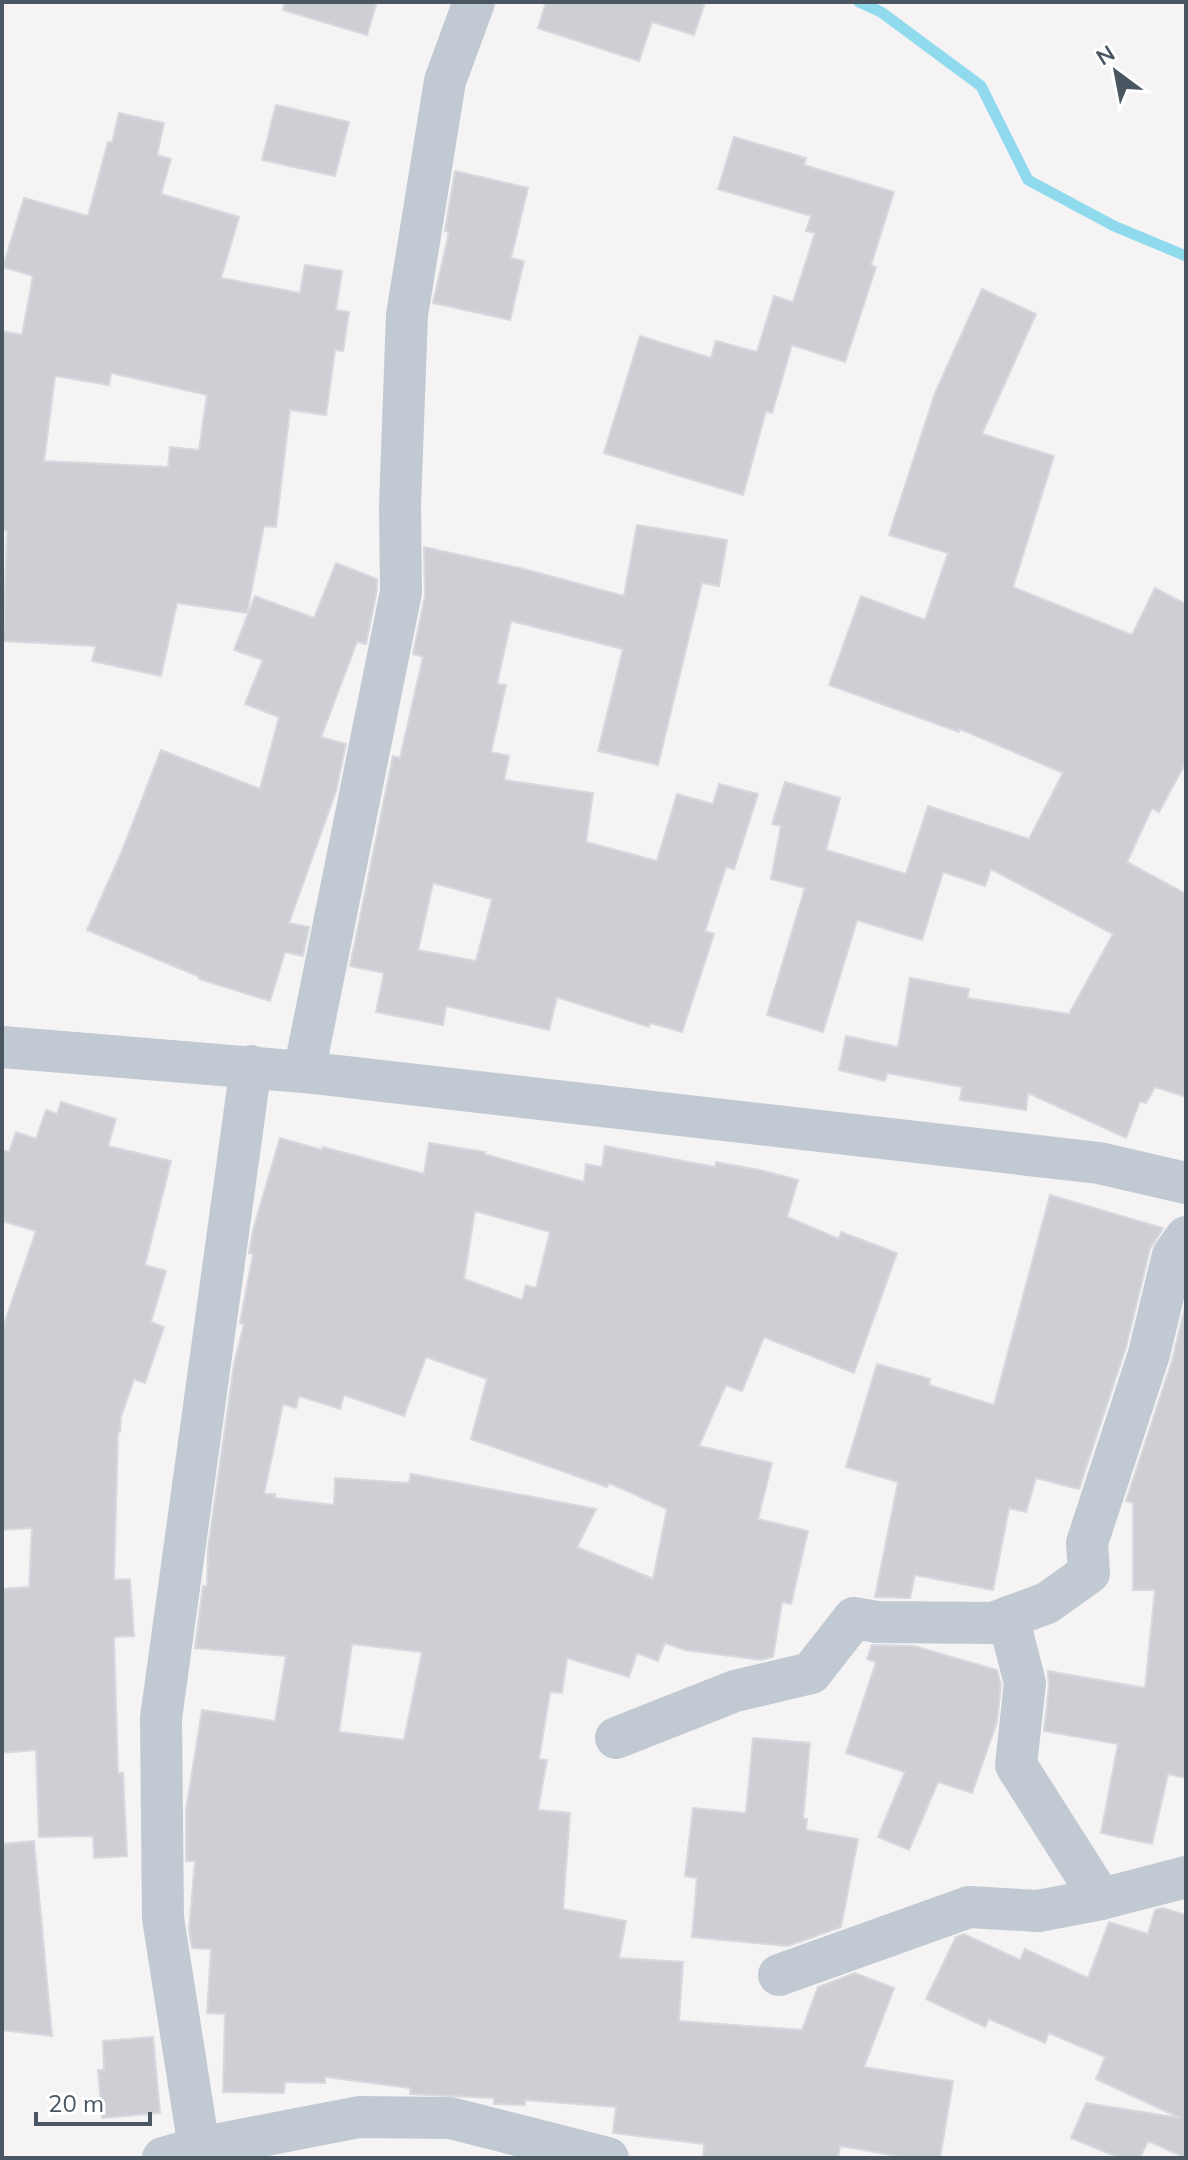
<svg xmlns="http://www.w3.org/2000/svg" width="1188" height="2160" font-family="Mulish,sans-serif">
<rect width="100%" height="100%" fill="#f5f3f3"/>
<g fill="none" stroke-linecap="round" stroke-linejoin="round">
<path stroke="#90daee" stroke-width="11" d="M859,2L881,12L981,86L1028,180L1114,226L1186,256"/>
</g>
<g fill="#cdcfd5" stroke="#d7d9de" stroke-width="2" fill-rule="evenodd">
<path d="M285,2H377L367,35L283,10Z"/>
<path d="M546,2H705L694,35L652,22L639,61L538,28Z"/>
<path d="M276,105L349,122L335,176L262,160Z"/>
<path d="M119,113L164,123L157,155L171,159L161,194L239,217L221,278L300,293L305,265L342,271L336,310L349,312L343,351L335,350L326,415L290,410L276,527L264,526L247,613L177,603L161,676L92,661L96,646L3,641L7,531L2,530V331L22,335L33,276L3,267L24,198L88,216L108,142L112,143ZM111,373L207,395L199,450L170,447L168,467L44,461L55,376L109,385Z"/>
<path d="M734,137L806,158L804,165L894,192L871,265L876,267L845,362L792,345L772,413L766,411L743,495L604,453L640,336L711,358L716,341L757,352L774,296L793,302L815,233L806,231L811,216L718,189Z"/>
<path d="M455,171L528,188L511,258L524,261L510,320L433,303L449,232L445,231Z"/>
<path d="M982,289L1036,314L982,434L1054,456L1013,587L1132,635L1155,588L1186,604V762L1159,812L1152,808L1127,862L1186,894V1097L1155,1087L1146,1103L1140,1101L1126,1138L1028,1093L1026,1110L960,1100L962,1087L887,1073L885,1081L839,1070L846,1036L898,1047L910,978L969,989L967,998L1069,1014L1113,934L991,869L985,886L943,872L922,940L857,920L823,1032L767,1015L805,888L771,879L781,826L772,824L785,782L840,798L826,850L906,874L928,806L1029,839L1063,773L960,729L959,732L829,685L861,596L925,620L948,553L889,535L935,393Z"/>
<path d="M637,525L727,540L719,586L702,583L658,765L598,751L623,649L511,621L497,684L506,685L491,752L509,756L504,780L593,793L586,842L657,861L677,794L713,804L719,784L758,794L734,869L726,867L705,931L714,934L682,1032L650,1023L649,1027L557,997L549,1030L446,1006L443,1025L376,1012L384,973L350,966L393,756L400,758L423,657L413,654L425,596L424,547L524,569L624,596ZM433,883L492,899L476,961L418,950Z"/>
<path d="M336,563L377,579V590L366,644L357,642L321,737L346,744L336,791L289,923L309,927L303,956L285,952L270,1001L199,979L200,977L87,930L122,851L161,750L260,789L279,717L245,704L263,660L234,650L255,596L314,618Z"/>
<path d="M61,1102L116,1119L108,1146L171,1161L145,1265L166,1271L151,1322L164,1327L145,1383L134,1379L121,1417L120,1432H118L114,1580L130,1579L134,1636L114,1637L118,1773H123L127,1856L94,1858L93,1836L39,1837L36,1750L2,1753V1589L29,1587L32,1528L2,1530V1330L36,1231L2,1221V1150L9,1152L16,1132L36,1139L46,1110L57,1114Z"/>
<path d="M280,1138L322,1150L323,1147L424,1174L429,1143L485,1152L484,1154L584,1182L586,1164L602,1167L605,1146L715,1167L716,1162L760,1170L798,1180L787,1217L839,1239L841,1232L897,1253L854,1373L764,1337L742,1391L726,1385L699,1446L772,1463L758,1519L808,1531L791,1604L782,1602L773,1657L761,1660L685,1650L665,1643L658,1661L637,1653L629,1677L567,1658L562,1693L550,1692L539,1759L547,1760L538,1810L570,1813L563,1909L626,1921L619,1958L683,1962L679,2021L802,2030L818,1987L855,1973L894,1988L864,2067L953,2081L940,2158H908L840,2146L838,2158H703L704,2144L613,2133L616,2107L525,2100V2105L494,2104V2098L410,2094V2088L325,2077V2083L285,2082L284,2093L223,2092L225,2014L207,2013L211,1949L192,1948L189,1930L195,1861H186V1810L202,1710L275,1721L286,1656L195,1648L203,1586H207L208,1549L234,1364L244,1324L240,1323L253,1254L249,1253L253,1230ZM475,1211L550,1232L536,1288L526,1285L522,1300L464,1279ZM426,1357L487,1379L471,1439L607,1487L609,1483L667,1509L653,1579L577,1547L596,1509L411,1474L409,1483L335,1478L334,1505L275,1498V1494H264L283,1404L296,1408L299,1396L340,1409L344,1395L404,1416ZM352,1644L422,1652L404,1740L339,1732Z"/>
<path d="M1050,1195L1163,1228L1150,1249L1126,1347L1079,1489L1036,1478L1026,1512L1009,1508L993,1590L915,1575L910,1598L875,1597L898,1482L846,1467L877,1364L930,1379L929,1385L994,1405Z"/>
<path d="M1186,1303V1778L1168,1774L1152,1844L1101,1833L1118,1744L1044,1731L1049,1686L1048,1674V1671L1145,1688L1155,1590H1133V1503L1126,1501L1172,1361Z"/>
<path d="M872,1645L914,1646L997,1670L1001,1685L997,1722L972,1793L938,1782L909,1850L878,1837L905,1772L846,1753L876,1662L867,1659Z"/>
<path d="M753,1738L810,1743L803,1819H807L806,1830L858,1839L841,1927L788,1946L692,1937L697,1878L685,1876L693,1808L746,1813Z"/>
<path d="M34,1841L52,2036L2,2030V1844Z"/>
<path d="M1162,1908L1186,1915V2158L1148,2141L1140,2158H1120L1071,2138L1086,2103L1180,2118L1096,2079L1105,2057L1049,2033L1045,2043L989,2019L985,2027L926,1999L956,1937L964,1934L1020,1960L1025,1949L1088,1978L1109,1922L1148,1934L1155,1910Z"/>
<path d="M153,2037L160,2113L102,2118L98,2070H104L103,2041Z"/>
</g>
<g fill="none" stroke-linecap="round" stroke-linejoin="round">
<g stroke="#c1cad2" stroke-width="42">
<path d="M2,1047L304,1072L1099,1163L1186,1183"/>
<path d="M304,1072L401,592L400,505L407,315L445,81L474,2"/>
<path d="M1008,1617L1025,1683L1016,1765L1101,1899"/>
<path d="M616,1738L735,1691L811,1673L854,1618L877,1622L993,1623L1047,1603L1089,1573L1087,1543L1149,1354L1173,1255L1186,1237"/>
<path d="M779,1975L969,1907L1038,1911L1101,1899L1186,1877"/>
<path d="M199,2148L163,1918L161,1718L251,1066"/>
<path d="M163,2158L199,2148L359,2117L450,2118L608,2158"/>
</g>
</g>
<rect width="1188" height="2160" fill="none" stroke="#4a5661" stroke-width="8"/>
<g transform="translate(1116 72) rotate(328)" stroke="#ffffff" stroke-width="6" paint-order="stroke">
<path d="M0-6L14 30L0 20L-14 30Z" fill="#4a5661"/>
<text y="-12" font-size="22" font-weight="bold" text-anchor="middle" fill="#4a5661">N</text>
</g>
<path d="M36 2112v12h114v-12" fill="none" stroke="#4a5661" stroke-width="4"/>
<text x="48" y="2112" font-size="24" fill="#4a5661" stroke="#ffffff" stroke-width="6" paint-order="stroke">20 m</text>
</svg>
